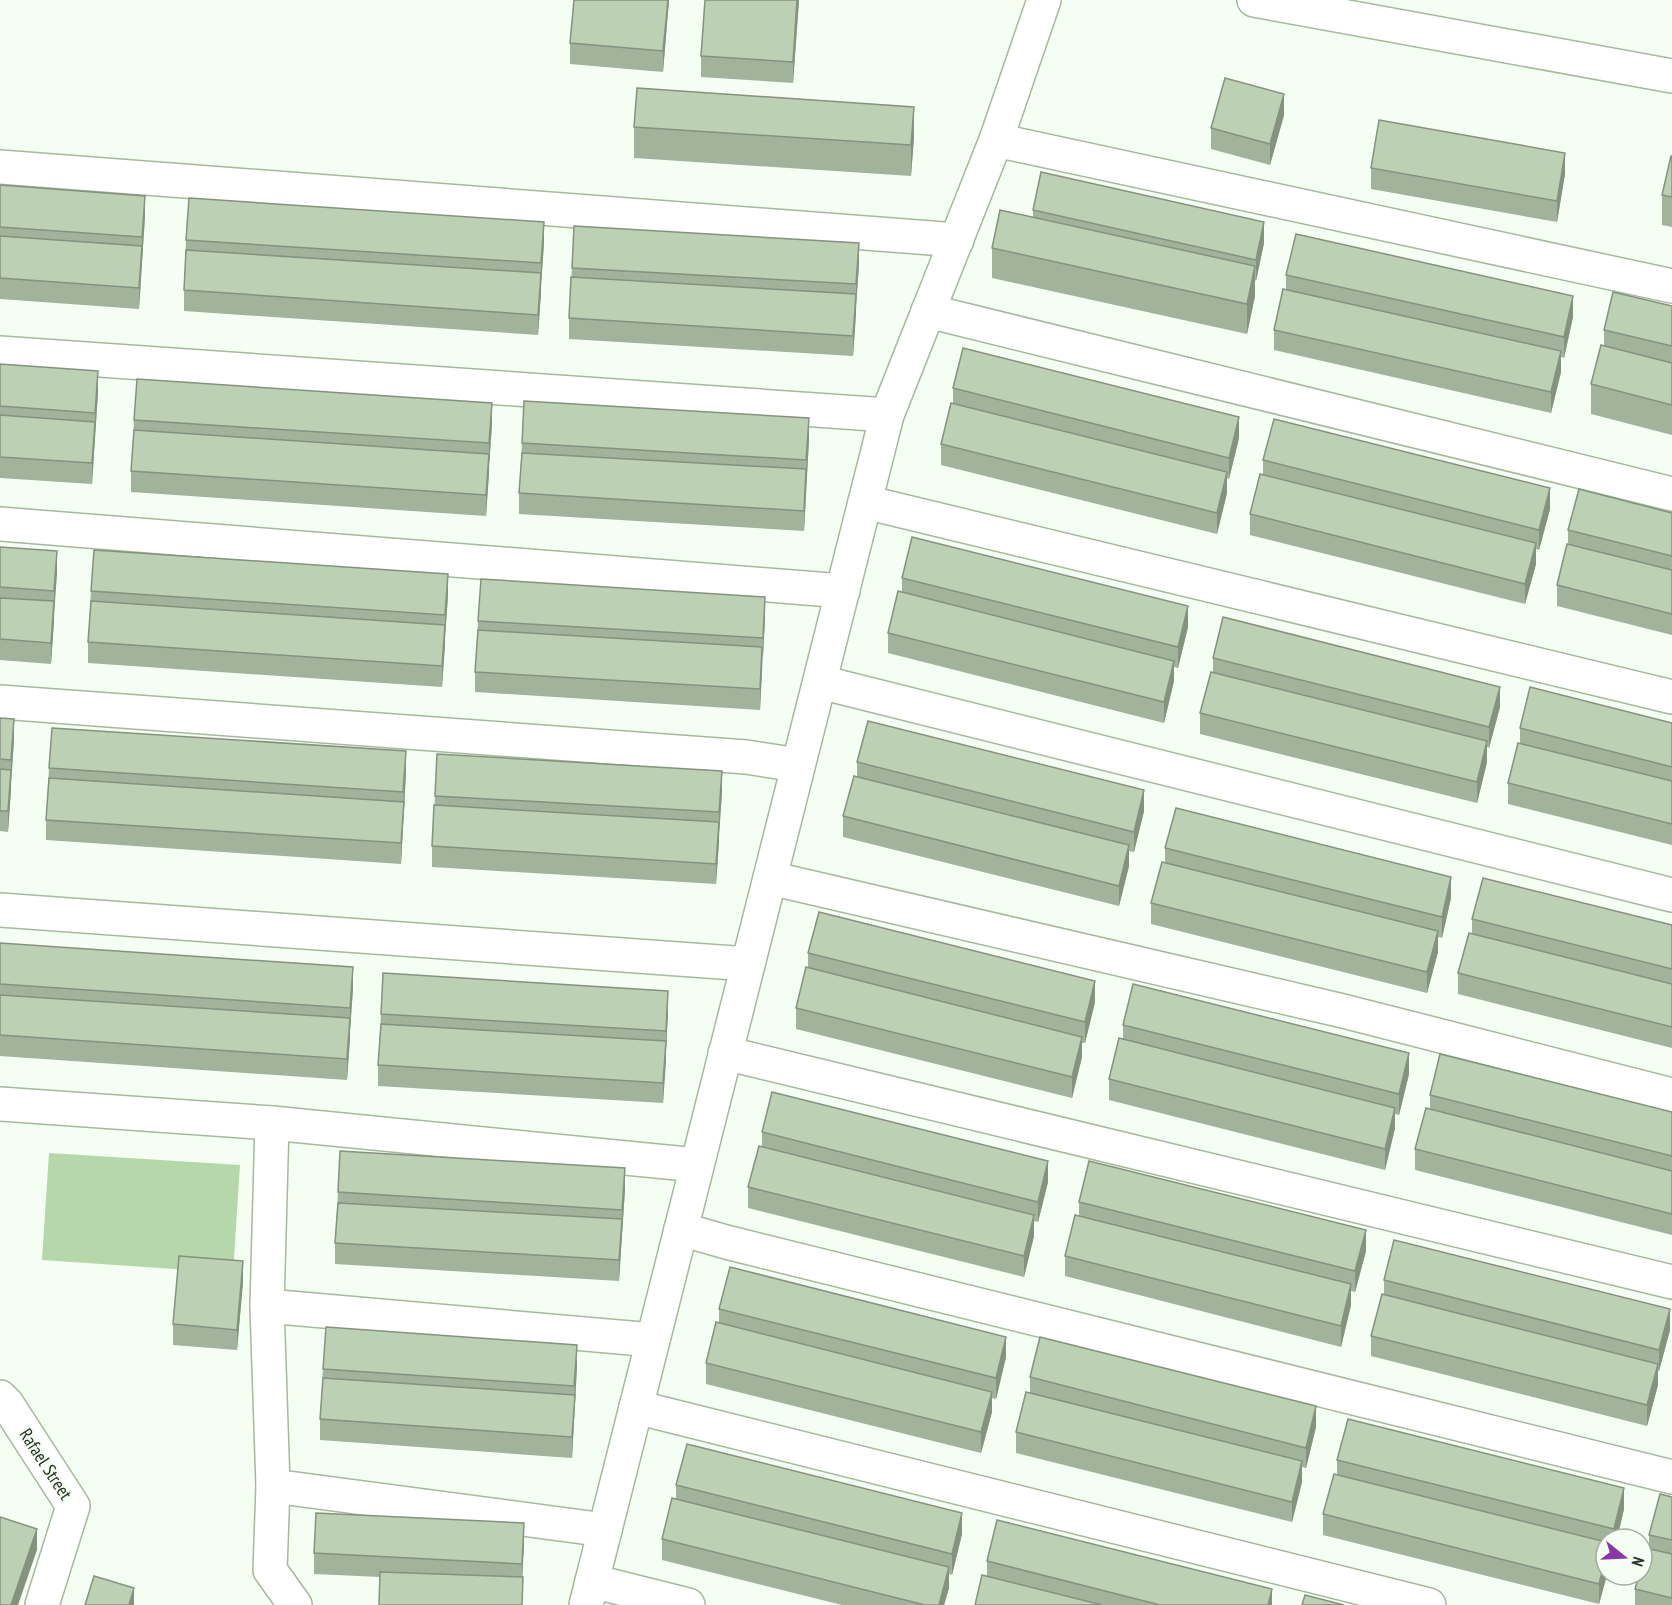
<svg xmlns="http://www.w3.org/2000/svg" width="1672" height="1605" font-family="'PT Sans Narrow',sans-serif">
<rect width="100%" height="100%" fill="#f5fef2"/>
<path fill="#b6d7a9" d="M49,1153L240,1165L233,1273L42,1260Z"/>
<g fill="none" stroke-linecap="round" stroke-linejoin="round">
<g stroke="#a5b99d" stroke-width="36">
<g id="minor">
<path d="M1254,0L1672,76"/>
<path d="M996,140L1672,286"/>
<path d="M0,167L957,240"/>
<path d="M928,311L1672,494"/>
<path d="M0,353L887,415"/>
<path d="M865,502L1672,697"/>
<path d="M0,524L843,591"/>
<path d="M820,682L1672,895"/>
<path d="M0,702L746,757L798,765"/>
<path d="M770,878L1343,1011L1672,1095"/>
<path d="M0,910L748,964"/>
<path d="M725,1053L1672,1282"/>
<path d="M0,1104L272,1123L697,1165"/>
<path d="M272,1123L267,1306L273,1486L270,1570L295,1605"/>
<path d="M681,1229L726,1242L1672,1477"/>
<path d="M267,1306L653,1340"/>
<path d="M0,1397L7,1404L73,1506L42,1605"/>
<path d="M636,1407L1429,1605"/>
<path d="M273,1486L605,1530"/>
<path d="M592,1581L688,1605"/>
<path d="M586,1605L887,415L996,140L1044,0"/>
</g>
</g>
<use href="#minor" stroke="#fff" stroke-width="33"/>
</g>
<g fill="#a2b39b">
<path d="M669,0L663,72L570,64V43Z"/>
<path d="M799,0L793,83L701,77V56Z"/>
<path d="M1284,115L1270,165L1211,149V128Z"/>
<path d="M634,127L914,137L911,176L634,158Z"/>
<path d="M1672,156V227L1662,225V195Z"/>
<path d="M1371,168L1565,174L1557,222L1371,189Z"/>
<path d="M0,185L145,216L139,309L0,299Z"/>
<path d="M1033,210L1264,243L1256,281L1255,280V296L1247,334L992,278V248L1033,217Z"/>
<path d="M186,240L544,243L538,335L184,311V290Z"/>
<path d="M859,264L853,356L569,339V318L572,268Z"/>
<path d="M1286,275L1573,317L1564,358L1561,357V372L1551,413L1274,350V330L1286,290Z"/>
<path d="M1672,306V435L1591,414V384L1604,346V330Z"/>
<path d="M0,364L98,392L92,484L0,478Z"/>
<path d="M953,388L1239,438L1229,479L1227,478V493L1217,534L941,465V444L953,403Z"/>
<path d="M134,420L492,424L486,516L131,492V471Z"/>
<path d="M809,439L804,531L519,514V493L522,443Z"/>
<path d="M1263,460L1550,509L1539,550L1536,549V564L1525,604L1250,535V514L1263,475Z"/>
<path d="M1672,513V635L1557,606V585L1568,544V530Z"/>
<path d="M0,547L57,572L51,664L0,660Z"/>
<path d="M902,578L1188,627L1178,668L1174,667V681L1164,723L888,653V633L902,592Z"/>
<path d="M91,591L448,595L442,687L88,663V642Z"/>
<path d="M765,618L760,710L475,692V672L478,621Z"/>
<path d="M1213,658L1500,707L1489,748L1487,747V762L1477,803L1200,734V713L1213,673Z"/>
<path d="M0,718L14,740L8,832L0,831Z"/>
<path d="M1672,723V845L1508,804V783L1520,743V728Z"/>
<path d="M857,762L1144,811L1134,852L1129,851V866L1119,906L843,837V816L857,777Z"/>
<path d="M49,768L406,772L401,864L46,840V820Z"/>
<path d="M722,792L716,884L432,867V846L435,796Z"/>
<path d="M1165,848L1451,898L1442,938L1438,937V952L1427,993L1151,924V903L1165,863Z"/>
<path d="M1472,919L1672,925V1048L1458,994V973L1472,934Z"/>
<path d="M0,943L353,988L347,1080L0,1056Z"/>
<path d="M808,953L1095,1002L1085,1043H1082V1057L1072,1098L796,1029V1008L808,968Z"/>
<path d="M668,1011L663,1103L378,1086V1065L381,1014Z"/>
<path d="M1123,1025L1409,1074L1399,1115L1395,1114V1128L1385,1170L1109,1100V1079L1123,1039Z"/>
<path d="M1430,1095L1672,1112V1235L1415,1170V1149L1430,1109Z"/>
<path d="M762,1132L1048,1182L1038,1222L1034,1221V1236L1024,1277L748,1208V1187L762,1147Z"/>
<path d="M625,1189L619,1281L335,1264V1243L338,1192Z"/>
<path d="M1079,1202L1366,1251L1355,1292L1351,1291V1305L1341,1347L1065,1276V1256L1079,1216Z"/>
<path d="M1384,1280L1670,1330L1659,1371H1658V1385L1647,1426L1371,1356V1336L1384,1295Z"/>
<path d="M243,1282L237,1350L173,1345V1324Z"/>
<path d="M719,1309L1006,1357L996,1399L992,1398V1412L981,1453L706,1384V1363L719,1323Z"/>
<path d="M577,1366L572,1458L320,1440V1419L323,1369Z"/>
<path d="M1030,1377L1316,1427L1306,1468L1302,1467V1482L1292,1522L1016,1453V1432L1030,1393Z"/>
<path d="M1337,1460L1624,1509L1617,1539H1606L1607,1575L1599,1604L1323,1535V1514L1337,1475Z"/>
<path d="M676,1485L962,1534L952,1575L949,1574V1588L944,1605H842L662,1560V1539L676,1499Z"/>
<path d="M1672,1497V1605H1635V1589L1649,1549V1535Z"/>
<path d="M524,1544L522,1577H380L314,1574V1553Z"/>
<path d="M987,1561L1272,1605H975L987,1576Z"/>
</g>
<g fill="#84927e">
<path d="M668,0H669L663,72V51Z"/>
<path d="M797,0H799L793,83V62Z"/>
<path d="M1284,94V115L1270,165V144Z"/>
<path d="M914,107V137L911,176V145Z"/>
<path d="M1565,153V174L1557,222V201Z"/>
<path d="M145,196V216L139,309V288Z"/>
<path d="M544,222V243L541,284V263Z"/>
<path d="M1264,222V243L1256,281V260Z"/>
<path d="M859,243V264L856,305V284Z"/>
<path d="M1255,266V296L1247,334V304Z"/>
<path d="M541,273V294L538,335V315Z"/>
<path d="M856,294V315L853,356V336Z"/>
<path d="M1573,296V317L1564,358V337Z"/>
<path d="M1561,351V372L1551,413V392Z"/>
<path d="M98,371V392L92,484V463Z"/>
<path d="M492,403V424L489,464V443Z"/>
<path d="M1239,417V438L1229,479V458Z"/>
<path d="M809,418V439L804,531V511Z"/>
<path d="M489,454V474L486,516V495Z"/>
<path d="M1227,472V493L1217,534V513Z"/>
<path d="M1550,488V509L1539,550V530Z"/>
<path d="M1536,543V564L1525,604V584Z"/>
<path d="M57,551V572L54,612V591Z"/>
<path d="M448,574V595L445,636V615Z"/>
<path d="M765,597V618L763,658V638Z"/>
<path d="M54,601V622L51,664V643Z"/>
<path d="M1188,606V627L1178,668V647Z"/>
<path d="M445,625V646L442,687V666Z"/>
<path d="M762,647V668L760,710V689Z"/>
<path d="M1174,661V681L1164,723V702Z"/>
<path d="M1500,687V707L1489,748V727Z"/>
<path d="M14,719V740L11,781V760Z"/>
<path d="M1487,741V762L1477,803V782Z"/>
<path d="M406,751V772L401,864V843Z"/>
<path d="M11,770V791L8,832V811Z"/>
<path d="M722,771V792L719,833V812Z"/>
<path d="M1144,790V811L1134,852V832Z"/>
<path d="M719,822V843L716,884V864Z"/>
<path d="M1129,845V866L1119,906V886Z"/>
<path d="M1451,877V898L1442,938V917Z"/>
<path d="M1438,931V952L1427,993V972Z"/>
<path d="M353,967V988L350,1029V1008Z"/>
<path d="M1095,981V1002L1085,1043V1022Z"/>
<path d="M668,991V1011L666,1052V1031Z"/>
<path d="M350,1018V1039L347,1080V1059Z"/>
<path d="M1082,1037V1057L1072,1098V1077Z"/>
<path d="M666,1041V1062L663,1103V1083Z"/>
<path d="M1409,1053V1074L1399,1115V1094Z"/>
<path d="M1395,1108V1128L1385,1170V1149Z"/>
<path d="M1048,1161V1182L1038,1222V1202Z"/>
<path d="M625,1168V1189L619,1281V1260Z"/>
<path d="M1034,1215V1236L1024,1277V1256Z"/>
<path d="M1366,1230V1251L1355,1292V1271Z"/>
<path d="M243,1261V1282L237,1350V1330Z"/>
<path d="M1351,1284V1305L1341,1347V1326Z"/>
<path d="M1670,1309V1330L1659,1371V1350Z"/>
<path d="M1006,1337V1357L996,1399V1378Z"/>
<path d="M577,1345V1366L572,1458V1437Z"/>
<path d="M1658,1364V1385L1647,1426V1405Z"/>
<path d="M992,1392V1412L981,1453V1432Z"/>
<path d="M1316,1406V1427L1306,1468V1448Z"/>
<path d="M1302,1461V1482L1292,1522V1502Z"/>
<path d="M1624,1488V1509L1617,1539H1614V1529Z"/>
<path d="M962,1513V1534L952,1575V1554Z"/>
<path d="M524,1523V1544L522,1585V1564Z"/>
<path d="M37,1529V1550L18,1605H11Z"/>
<path d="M1606,1556L1607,1575L1599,1604V1584Z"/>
<path d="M949,1567V1588L944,1605H939Z"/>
<path d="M134,1588V1605H129Z"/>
<path d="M1272,1589V1605H1268Z"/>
</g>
<g fill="#bcd0b4" stroke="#84927e" stroke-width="1.5">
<path d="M574,0H668L663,51L570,43Z"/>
<path d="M705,0H797L793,62L701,56Z"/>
<path d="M1225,78L1284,94L1270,144L1211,128Z"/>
<path d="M637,88L914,107L911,145L634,127Z"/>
<path d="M1379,120L1565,153L1557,201L1371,168Z"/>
<path d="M1671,156H1672V197L1662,195Z"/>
<path d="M1041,172L1264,222L1256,260L1033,210Z"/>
<path d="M0,185L145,196L142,237L0,227Z"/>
<path d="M189,198L544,222L541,263L186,240Z"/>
<path d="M1000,210L1255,266L1247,304L992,248Z"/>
<path d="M574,226L859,243L856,284L572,268Z"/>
<path d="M1296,234L1573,296L1564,337L1286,275Z"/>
<path d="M0,236L142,246L139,288L0,278Z"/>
<path d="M186,250L541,273L538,315L184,290Z"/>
<path d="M571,277L856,294L853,336L569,318Z"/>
<path d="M1283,289L1561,351L1551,392L1274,330Z"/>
<path d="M1613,292L1672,306V346L1604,330Z"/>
<path d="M1601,345L1672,363V405L1591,384Z"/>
<path d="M963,348L1239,417L1229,458L953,388Z"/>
<path d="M0,364L98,371L95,413L0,406Z"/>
<path d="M137,379L492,403L489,443L134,420Z"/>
<path d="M524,401L809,418L806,460L522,443Z"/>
<path d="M951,403L1227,472L1217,513L941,444Z"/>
<path d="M0,415L95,422L92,463L0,457Z"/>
<path d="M1274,419L1550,488L1539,530L1263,460Z"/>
<path d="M134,430L489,454L486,495L131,471Z"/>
<path d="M522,453L806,469L804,511L519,493Z"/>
<path d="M1260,474L1536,543L1525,584L1250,514Z"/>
<path d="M1579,489L1672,513V556L1568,530Z"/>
<path d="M912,537L1188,606L1178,647L902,578Z"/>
<path d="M1567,544L1672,570V614L1557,585Z"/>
<path d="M0,547L57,551L54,591L0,587Z"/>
<path d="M94,550L448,574L445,615L91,591Z"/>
<path d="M481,579L765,597L763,638L478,621Z"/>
<path d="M898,591L1174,661L1164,702L888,633Z"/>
<path d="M0,598L54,601L51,643L0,639Z"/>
<path d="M91,601L445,625L442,666L88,642Z"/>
<path d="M1223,617L1500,687L1489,727L1213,658Z"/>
<path d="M478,630L762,647L760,689L475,672Z"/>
<path d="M1211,672L1487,741L1477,782L1200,713Z"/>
<path d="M1530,687L1672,723V767L1520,728Z"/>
<path d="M0,718L14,719L11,760L0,759Z"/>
<path d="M868,721L1144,790L1134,832L857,762Z"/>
<path d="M52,728L406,751L403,792L49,768Z"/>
<path d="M1518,743L1672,781V824L1508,783Z"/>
<path d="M437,754L722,771L719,812L435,796Z"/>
<path d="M0,769L11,770L8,811H0Z"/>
<path d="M854,776L1129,845L1119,886L843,816Z"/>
<path d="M49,778L404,802L401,843L46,820Z"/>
<path d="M434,805L719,822L716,864L432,846Z"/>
<path d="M1176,808L1451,877L1442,917L1165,848Z"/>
<path d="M1162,862L1438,931L1427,972L1151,903Z"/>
<path d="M1483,878L1672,925V969L1472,919Z"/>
<path d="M819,912L1095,981L1085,1022L808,953Z"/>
<path d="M1469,933L1672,984V1027L1458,973Z"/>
<path d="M0,943L353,967L350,1008L0,984Z"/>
<path d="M806,967L1082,1037L1072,1077L796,1008Z"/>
<path d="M383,973L668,991L666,1031L381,1014Z"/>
<path d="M1133,984L1409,1053L1399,1094L1123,1025Z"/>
<path d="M0,995L350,1018L347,1059L0,1035Z"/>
<path d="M381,1024L666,1041L663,1083L378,1065Z"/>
<path d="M1119,1038L1395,1108L1385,1149L1109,1079Z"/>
<path d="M1440,1054L1672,1112V1156L1430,1095Z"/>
<path d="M772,1092L1048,1161L1038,1202L762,1132Z"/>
<path d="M1426,1108L1672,1171V1214L1415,1149Z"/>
<path d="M759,1146L1034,1215L1024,1256L748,1187Z"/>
<path d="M340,1151L625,1168L622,1210L338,1192Z"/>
<path d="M1089,1161L1366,1230L1355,1271L1079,1202Z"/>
<path d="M338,1203L622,1219L619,1260L335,1243Z"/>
<path d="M1075,1215L1351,1284L1341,1326L1065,1256Z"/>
<path d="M1394,1240L1670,1309L1659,1350L1384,1280Z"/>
<path d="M179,1256L243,1261L237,1330L173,1324Z"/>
<path d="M730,1267L1006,1337L996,1378L719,1309Z"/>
<path d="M1382,1294L1658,1364L1647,1405L1371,1336Z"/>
<path d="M716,1322L992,1392L981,1432L706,1363Z"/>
<path d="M326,1327L577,1345L574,1386L323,1369Z"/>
<path d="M1040,1337L1316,1406L1306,1448L1030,1377Z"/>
<path d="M323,1378L575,1395L572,1437L320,1419Z"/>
<path d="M1026,1392L1302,1461L1292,1502L1016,1432Z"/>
<path d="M1348,1419L1624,1488L1614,1529L1337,1460Z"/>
<path d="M687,1444L962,1513L952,1554L676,1485Z"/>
<path d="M1334,1474L1606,1542V1556L1599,1584L1323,1514Z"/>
<path d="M1660,1494L1672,1497V1540L1649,1535Z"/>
<path d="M672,1498L949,1567L939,1605H925L662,1539Z"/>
<path d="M316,1513L524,1523L522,1564L314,1553Z"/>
<path d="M0,1517L37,1529L11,1605H0Z"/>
<path d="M997,1520L1272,1589L1268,1605H1160L987,1561Z"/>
<path d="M1646,1548L1672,1554V1598L1635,1589L1639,1575H1642V1562Z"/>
<path d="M380,1572L523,1577L522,1605H379Z"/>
<path d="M982,1575L1102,1605H975Z"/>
<path d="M94,1576L134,1588L129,1605H85Z"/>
<path d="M1305,1595L1344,1605H1302Z"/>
</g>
<g text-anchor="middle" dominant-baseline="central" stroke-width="5" stroke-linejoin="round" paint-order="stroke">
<g font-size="18" fill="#2a3227" stroke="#f5fef2">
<text transform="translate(46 1464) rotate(57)">Rafael Street</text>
</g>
</g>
<g transform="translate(1624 1557) rotate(108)"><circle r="28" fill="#f5fef2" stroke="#a4aca1" stroke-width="1.5"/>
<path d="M0-4.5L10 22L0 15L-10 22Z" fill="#8a37a6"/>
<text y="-9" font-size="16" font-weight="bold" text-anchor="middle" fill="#2a3227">N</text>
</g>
</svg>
